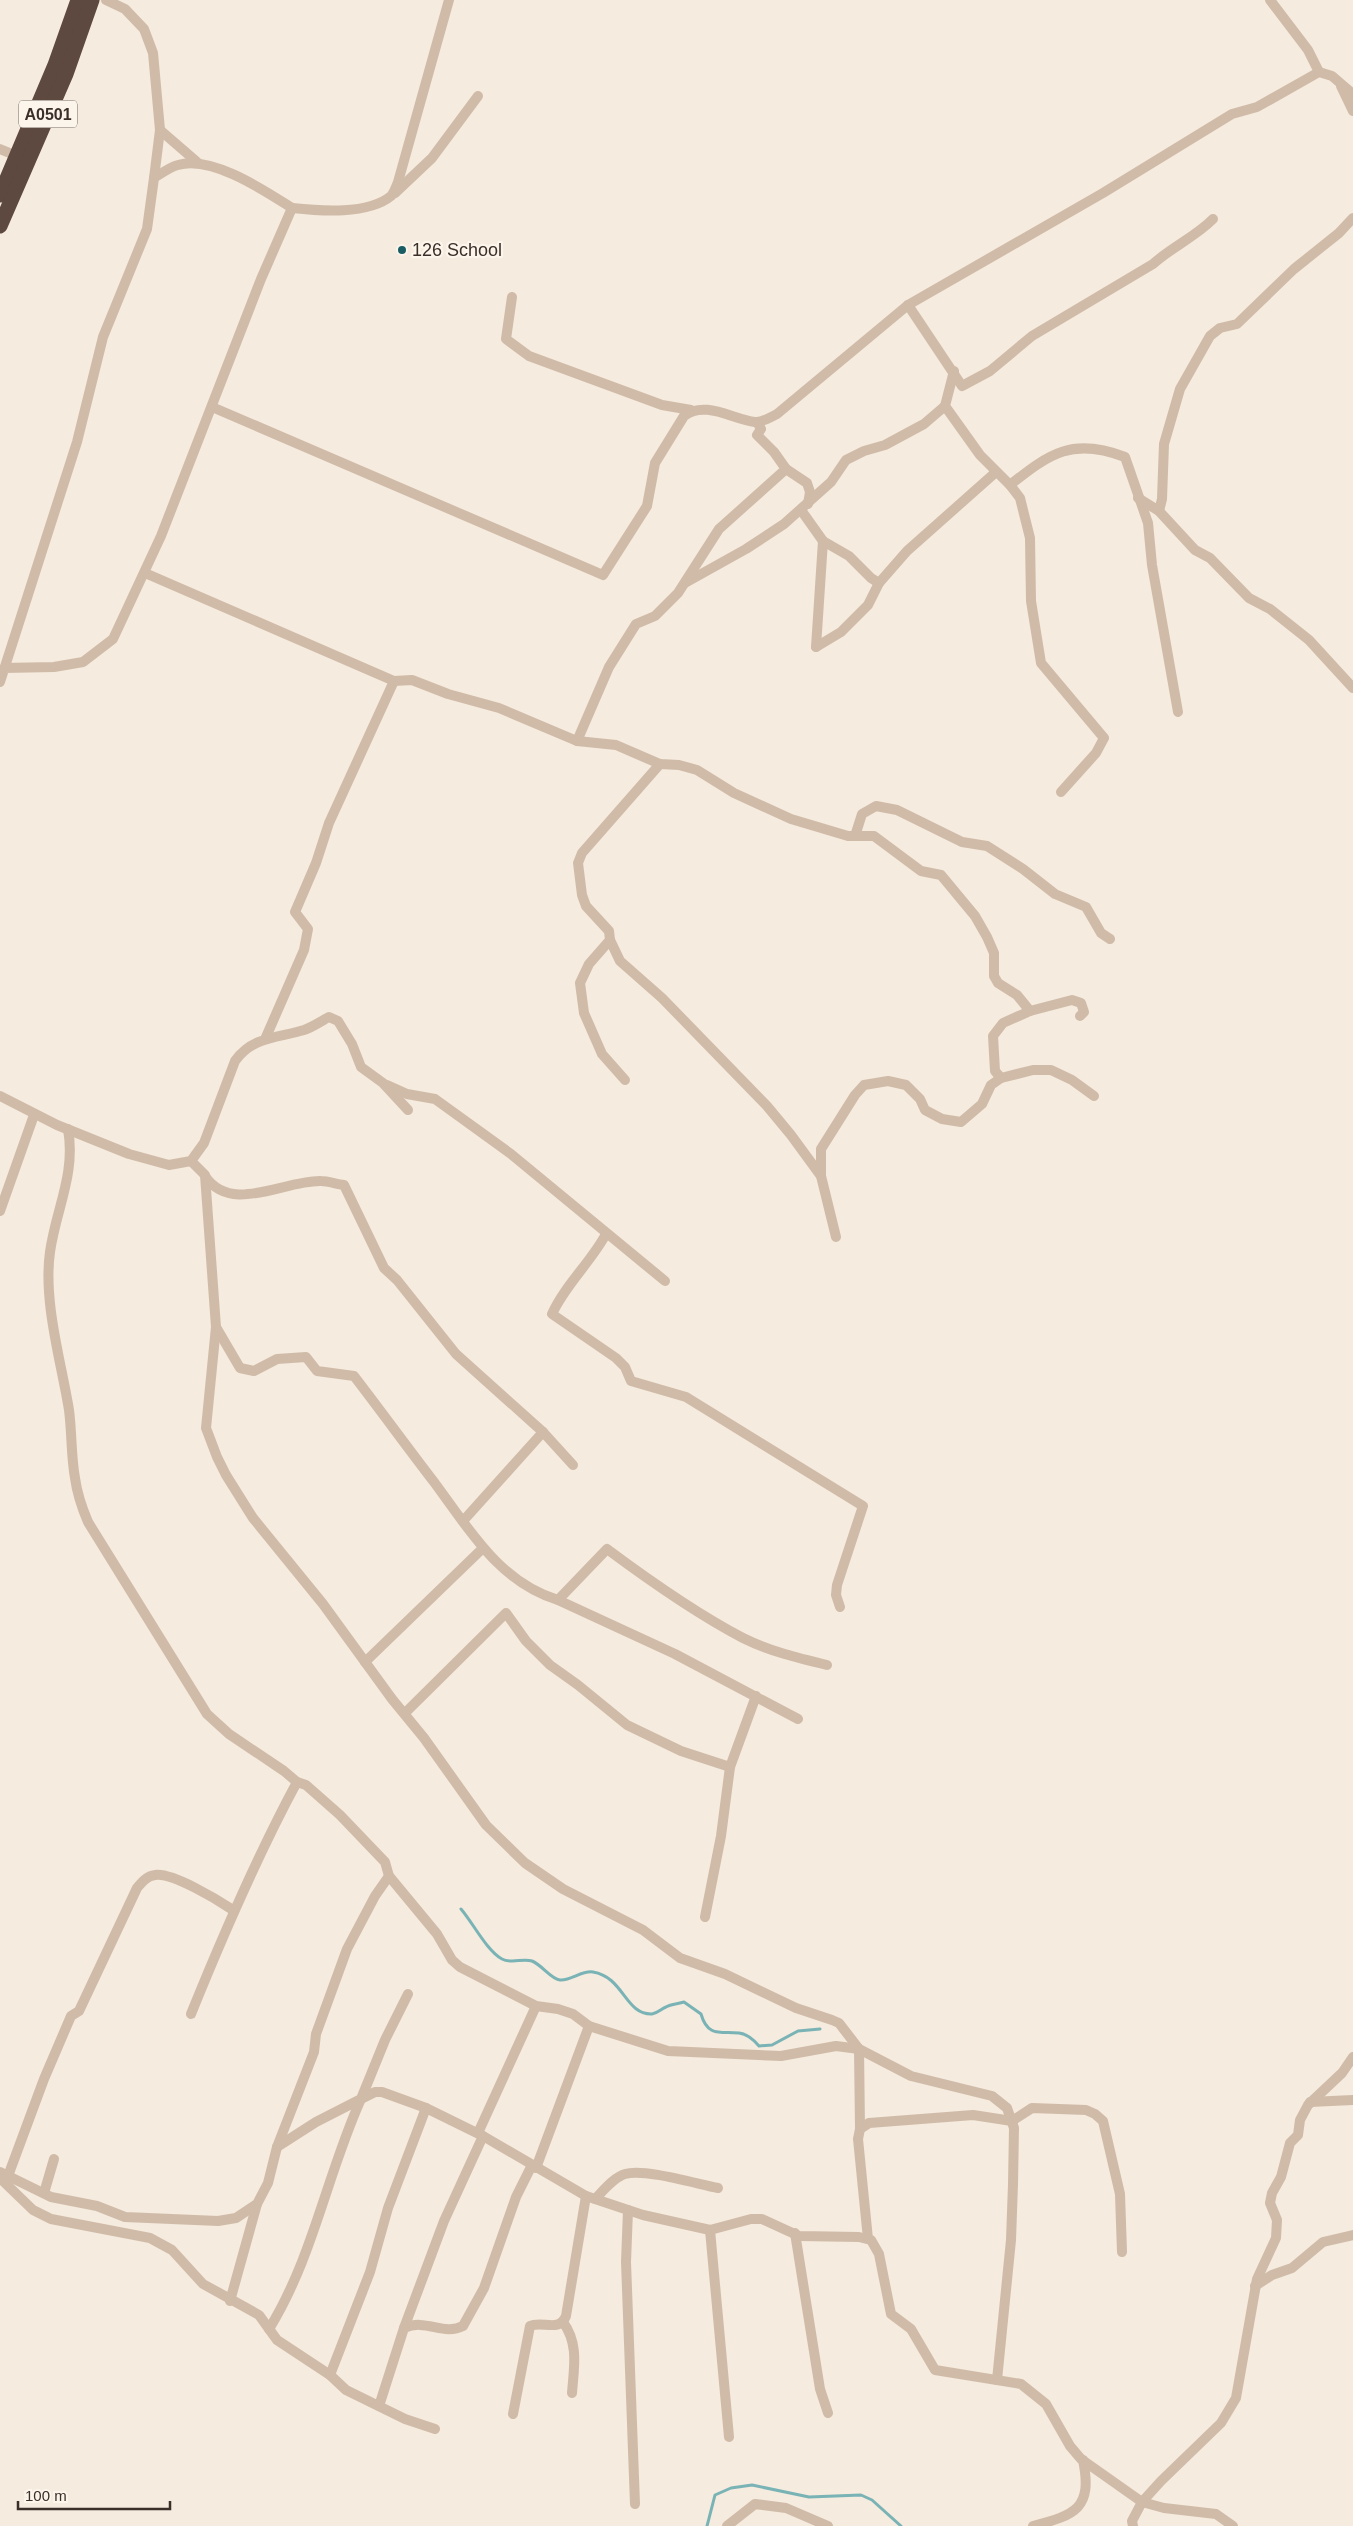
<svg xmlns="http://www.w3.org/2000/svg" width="1353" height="2526" font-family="Arial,sans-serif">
<rect width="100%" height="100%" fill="#f5ebde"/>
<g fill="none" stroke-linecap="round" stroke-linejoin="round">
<g stroke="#79b3b6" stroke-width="3">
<path d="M461,1909C473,1923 487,1951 502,1959C511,1964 523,1958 532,1961C542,1965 551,1979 560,1980C571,1981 582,1970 593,1972C624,1977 625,2015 652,2014C658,2013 661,2009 666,2007C671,2004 678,2004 684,2002L701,2014C708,2038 721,2031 739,2033C748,2034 754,2040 759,2046L772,2045L798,2031L820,2029"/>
<path d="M707,2526L715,2495L731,2488L752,2485L809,2497L861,2495L872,2500L901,2526"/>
</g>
<g stroke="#d0bba8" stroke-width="10">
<path d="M106,0L125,9L144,29L153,53L160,130L154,178"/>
<path d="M1270,0L1308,50L1319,72"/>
<path d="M1341,86L1353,111"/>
<path d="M160,130L197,162"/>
<path d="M0,149L17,156"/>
<path d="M395,193L432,158L478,96"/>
<path d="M292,208C320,211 368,215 391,196C394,193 396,187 398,182L449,0"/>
<path d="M512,297L506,339L529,356L662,405L691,410"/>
<path d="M908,305L962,386L990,371L1032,336L1153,264C1172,247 1195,237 1213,219"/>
<path d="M954,371L945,406L980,455L1010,485C1050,453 1073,437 1125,457L1148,523L1152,565L1178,712"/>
<path d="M212,407L603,575L647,506L655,463L684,416C705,400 732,419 755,422C761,423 771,417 777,414L908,305L1103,193L1232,114L1257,107L1319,72L1332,76L1353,94"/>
<path d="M786,469L807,483L810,492L808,504"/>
<path d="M1010,485L1020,498L1030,538L1031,601L1041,663L1104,738L1096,753L1061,792"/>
<path d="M1138,498L1159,511L1195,550L1210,558L1249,598L1270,609L1309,640L1353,688"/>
<path d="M801,510L823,541L849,556L871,578L879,583"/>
<path d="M1159,511L1162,499L1164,444L1180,389L1210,336L1220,328L1237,324L1294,269L1339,233L1353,218"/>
<path d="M145,573L394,681L412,680L448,694L499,708L577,741L616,745L660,764L679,765L697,770L734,793L791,819L848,836H874L921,871L941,875L975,916L987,937L994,953V976L998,983L1017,995L1030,1011L1072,1000L1081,1003L1084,1012L1080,1016"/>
<path d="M685,583L746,549L784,524L831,482L846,460L864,451L885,445L924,424L945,406"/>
<path d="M816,647L841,632L868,605L879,583L907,551L996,472"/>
<path d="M816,647L823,541"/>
<path d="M0,682L77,442L103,337L147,229L154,178C162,173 170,167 178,165C212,155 265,191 292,208L261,279L161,536L113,639L83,662L54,667L4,668"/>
<path d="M577,741L609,667L636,624L655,616L678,593L719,529L786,469L774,452L757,435L761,429L757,422"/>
<path d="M855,836L862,814L876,806L897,810L962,842L987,846L1023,869L1055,894L1086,907L1101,933L1110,939"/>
<path d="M610,940L620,961L662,998L767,1106L791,1135L821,1176L836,1237"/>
<path d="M266,1037L304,950L308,929L295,912L316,863L329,823L394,681"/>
<path d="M1001,1078L995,1071L993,1036L1003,1023L1030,1011"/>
<path d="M625,1080L602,1054L584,1013L580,983L589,964L610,940L609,931L586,906L582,895L578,863L582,853L660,764"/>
<path d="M387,1085L407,1094L435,1099L511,1154L665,1281"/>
<path d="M0,1096L57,1125L129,1154L169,1165L191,1161L204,1143L235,1061C253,1036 278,1038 304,1030C313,1027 321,1021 329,1017L338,1021L352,1044L361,1067L383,1083L408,1110"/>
<path d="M68,1129C76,1174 56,1209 50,1252C43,1301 61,1361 69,1410C72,1433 71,1456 75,1478C77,1493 82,1508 88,1522L207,1714L229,1734L284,1771L297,1782L306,1785L340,1815L385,1862L389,1876L437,1934L452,1960L460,1967L536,2006L558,2009L573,2014L589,2026L668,2051L781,2056L836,2046L859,2049"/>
<path d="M191,1161L205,1175L216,1327L206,1428L217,1457L226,1475L253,1518L323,1604L392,1699L424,1738L486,1825L525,1863L563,1889L643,1930L680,1958L725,1974L796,2008L832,2020L839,2023L859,2049L911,2076L992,2096L1007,2108L1014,2128L1013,2184L1011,2240L997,2380"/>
<path d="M205,1176C231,1215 284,1180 321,1181C328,1181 336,1184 344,1185L384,1268L397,1280L456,1354L543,1432"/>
<path d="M821,1176V1149L855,1095L864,1085L888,1081L906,1085L920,1099L925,1110L942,1119L961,1122L982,1104L991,1085L1001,1078L1033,1070H1051L1072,1080L1094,1096"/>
<path d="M0,1211L34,1115"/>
<path d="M606,1234C591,1262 565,1285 552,1314L616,1358L625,1367L631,1381L686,1397L863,1506L837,1585L836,1595L840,1607"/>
<path d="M216,1327L240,1368L254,1371L277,1359L306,1357L317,1371L354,1376C381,1411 407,1447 434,1482C469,1529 499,1582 558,1600L675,1654L798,1719"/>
<path d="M463,1521L543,1432L573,1465"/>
<path d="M558,1600L607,1549C650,1581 695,1613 743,1638C769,1651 798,1658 827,1665"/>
<path d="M365,1662L482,1549"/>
<path d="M405,1713L506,1613L526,1641L550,1665L578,1685L627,1725L681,1751L730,1767"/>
<path d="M705,1917L721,1836L730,1767L756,1696"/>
<path d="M191,2014C223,1935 256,1858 297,1782"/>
<path d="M859,2049L860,2129"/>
<path d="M1310,2102L1353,2100"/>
<path d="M478,2133L536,2006"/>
<path d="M277,2147L316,2122L361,2099L385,2040L408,1994"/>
<path d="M536,2168L589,2026"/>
<path d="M0,2172L51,2197L97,2206L125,2217L218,2221L236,2218L257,2204L268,2183L277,2147L314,2052L316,2034L347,1949L375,1896L389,1876"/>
<path d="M8,2176L44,2079L71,2016L79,2011L137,1888C142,1882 147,1876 155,1875C172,1872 218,1900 233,1910"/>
<path d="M0,2178L33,2210L51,2219L150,2238L172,2250L203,2284L259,2315L277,2340L330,2375L346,2390L405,2419L435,2429"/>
<path d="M44,2193L54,2159"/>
<path d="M595,2199C603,2191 614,2177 625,2174C644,2168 697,2184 718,2188"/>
<path d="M628,2210L626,2262L635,2504"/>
<path d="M710,2230L729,2437"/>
<path d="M795,2233L820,2389L828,2413"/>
<path d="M868,2239L858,2139L860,2129L869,2123L973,2115L1012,2121L1032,2108L1086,2110L1095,2114L1103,2121L1120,2194L1122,2252"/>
<path d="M1255,2286L1272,2275L1292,2268L1323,2242L1353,2235"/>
<path d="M230,2301L257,2204"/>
<path d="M563,2322C579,2344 574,2367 572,2393"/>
<path d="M404,2328C426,2318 443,2336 463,2326L484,2288L516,2197L532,2165"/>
<path d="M269,2329C313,2258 327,2174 361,2099L375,2092H382L426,2108L483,2136L586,2196L643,2215L710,2230L751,2219H762L799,2236L859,2237L871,2240L879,2254L891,2314L911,2329L935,2370L1021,2384L1046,2404L1070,2446L1081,2459L1142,2502L1164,2508L1216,2514L1233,2526"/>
<path d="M330,2375L370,2272L388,2208L426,2108"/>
<path d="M379,2406L404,2328L444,2221L483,2136"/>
<path d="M513,2414L530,2326C542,2320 559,2333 566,2316L586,2196"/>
<path d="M727,2526L755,2504L786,2508L828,2526"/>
<path d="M1033,2526C1075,2515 1093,2509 1083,2460"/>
<path d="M1133,2526L1132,2521L1142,2502L1161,2481L1221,2423L1236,2398L1257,2279L1276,2238L1277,2220L1270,2203L1272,2193L1281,2177L1290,2143L1298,2135L1300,2120L1308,2105L1342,2073L1353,2057"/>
</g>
<g stroke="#5d493f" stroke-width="15">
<path d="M0,195L55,65L78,0"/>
<path d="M0,226L66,74L92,0"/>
</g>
</g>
<circle fill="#195c63" stroke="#fcf5eb" stroke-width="2" cx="402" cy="250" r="5"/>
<g text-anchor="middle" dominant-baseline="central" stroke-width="4.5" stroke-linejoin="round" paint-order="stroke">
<rect fill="#fcf5eb" stroke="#756a63" stroke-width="1" x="19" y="100.5" width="58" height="27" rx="4"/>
<g font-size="16" font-weight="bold" fill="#3b2f29">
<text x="48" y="114">A0501</text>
</g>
<g font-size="18" fill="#3b2f29" stroke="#fcf5eb" text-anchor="start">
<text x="412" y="250">126 School</text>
</g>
</g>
<path d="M18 2501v8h152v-8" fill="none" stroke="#3b2f29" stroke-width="2.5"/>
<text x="25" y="2501" font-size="15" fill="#3b2f29" stroke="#fcf5eb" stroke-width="4" paint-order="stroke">100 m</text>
</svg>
